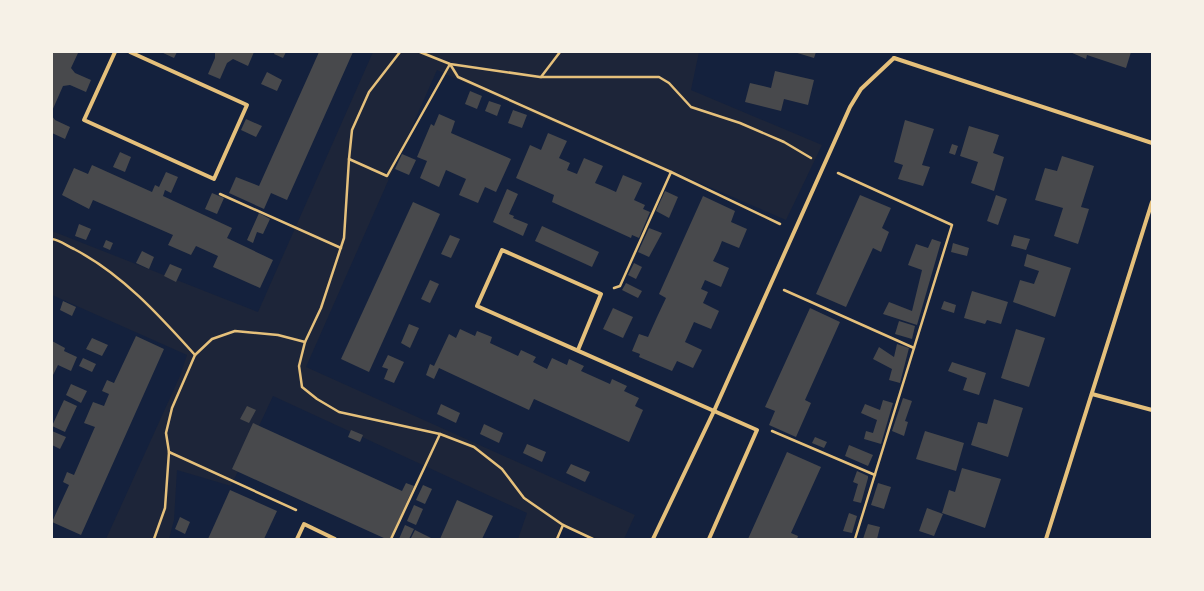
<svg xmlns="http://www.w3.org/2000/svg" width="1204" height="591" font-family="'DM Sans',sans-serif">
<rect width="100%" height="100%" fill="#14213d"/>
<path fill="#1d2539" d="M373,52H699L691,90L822,145L786,220L663,167L544,119L437,70L306,367L635,515L624,539H595L564,525L557,539H518L527,513L273,396L231,486L177,470L174,520L169,539H106L180,376L187,355L52,295V231L258,312Z"/>
<g fill="#48494c">
<path d="M52,52L78,53L71,68L75,73L91,80L86,92L70,85L63,86L52,111Z"/>
<path d="M161,52H177L174,58Z"/>
<path d="M215,52H254L248,66L233,59L227,63L220,79L208,74L215,58Z"/>
<path d="M275,52H286L283,58L274,54Z"/>
<path d="M319,52H353L287,200L271,193L264,209L229,193L236,177L259,186Z"/>
<path d="M794,52H816L814,58Z"/>
<path d="M1070,52H1131L1126,68L1087,55L1086,59Z"/>
<path d="M775,71L814,80L808,105L784,99L781,111L745,102L750,83L771,88Z"/>
<path d="M267,72L282,80L277,91L261,84Z"/>
<path d="M470,91L482,96L477,109L465,104Z"/>
<path d="M489,101L501,105L497,116L485,111Z"/>
<path d="M513,110L527,115L522,128L508,123Z"/>
<path d="M439,114L455,121L451,133L511,159L496,192L485,187L478,203L459,195L466,179L446,170L439,187L420,178L427,161L417,157L431,124L434,126Z"/>
<path d="M52,116L55,120L70,127L65,139L52,133Z"/>
<path d="M246,119L262,126L256,137L241,130Z"/>
<path d="M905,120L934,129L922,165L930,167L923,186L898,179L903,165L894,162Z"/>
<path d="M969,126L999,135L993,153L1004,157L994,191L971,183L978,162L960,156Z"/>
<path d="M548,133L567,141L559,158L570,163L567,170L577,174L584,158L603,166L595,183L605,187L616,192L623,175L642,183L634,200L645,205L643,209L650,212L639,238L632,235L631,238L552,202L554,195L516,178L530,145L541,150Z"/>
<path d="M952,144L958,146L955,155L949,153Z"/>
<path d="M120,152L131,157L125,172L113,167Z"/>
<path d="M402,154L416,160L409,175L395,169Z"/>
<path d="M1062,156L1094,166L1081,207L1089,209L1078,244L1054,236L1063,208L1035,200L1045,168L1057,171Z"/>
<path d="M92,165L152,192L155,185L159,187L166,172L178,177L171,193L165,190L163,196L232,228L227,238L273,260L260,288L213,267L218,256L196,246L191,255L168,245L173,235L93,200L89,209L62,195L74,168L88,174Z"/>
<path d="M507,189L518,194L509,214L514,216L513,218L528,224L523,236L493,222Z"/>
<path d="M665,191L678,197L669,218L656,211Z"/>
<path d="M212,193L224,198L217,214L205,209Z"/>
<path d="M860,195L891,208L882,228L889,232L881,252L873,248L846,307L816,294Z"/>
<path d="M996,195L1007,199L998,225L987,221Z"/>
<path d="M703,196L735,211L731,222L747,229L739,248L722,241L718,251L713,261L729,268L721,287L705,280L701,289L708,292L703,303L719,311L711,329L694,322L685,342L702,350L693,368L677,361L672,371L639,357L640,354L632,351L639,334L648,337L657,317L666,298L659,294Z"/>
<path d="M413,202L440,214L369,372L341,359Z"/>
<path d="M259,213L270,219L263,234L257,232L253,243L247,240Z"/>
<path d="M79,224L91,229L86,240L75,236Z"/>
<path d="M542,226L599,252L592,267L535,241Z"/>
<path d="M649,228L662,233L649,257L638,252Z"/>
<path d="M450,235L460,239L451,258L441,254Z"/>
<path d="M1014,235L1030,239L1026,250L1011,246Z"/>
<path d="M932,239L941,242L917,325L883,314L889,302L912,311L922,270L908,265L916,244L928,248Z"/>
<path d="M106,240L113,243L110,250L103,247Z"/>
<path d="M953,243L969,248L967,256L951,252Z"/>
<path d="M142,251L154,257L149,269L136,263Z"/>
<path d="M1027,254L1071,268L1055,317L1013,302L1020,280L1034,284L1039,271L1024,266Z"/>
<path d="M634,263L642,267L636,279L628,275Z"/>
<path d="M170,264L182,269L176,282L164,276Z"/>
<path d="M430,280L439,284L430,303L421,299Z"/>
<path d="M626,283L642,291L638,298L622,290Z"/>
<path d="M972,291L1008,302L1001,324L987,320L985,324L964,318Z"/>
<path d="M63,301L76,307L72,316L60,310Z"/>
<path d="M944,301L956,305L954,313L941,309Z"/>
<path d="M613,308L633,317L623,338L603,329Z"/>
<path d="M810,308L840,322L805,400L811,403L796,437L769,425L775,411L765,407Z"/>
<path d="M899,321L915,326L912,339L895,334Z"/>
<path d="M409,324L419,328L410,348L401,343Z"/>
<path d="M460,329L475,336L477,331L492,337L490,343L518,356L521,350L536,357L533,362L547,369L552,358L567,365L569,359L584,366L581,371L610,384L612,379L627,386L624,391L639,398L635,406L643,410L629,442L534,399L529,410L439,368L434,379L426,375L430,364L434,366L449,334L456,338Z"/>
<path d="M1016,329L1045,338L1029,387L1001,378Z"/>
<path d="M136,336L164,349L81,535L52,522L69,485L63,482L67,472L74,475L94,429L95,427L84,423L93,402L104,406L109,394L102,391L107,380L114,383Z"/>
<path d="M92,338L108,345L102,356L86,349Z"/>
<path d="M52,341L65,348L64,351L77,357L71,371L58,365L52,377Z"/>
<path d="M897,344L909,348L900,383L889,380L892,369L873,359L879,347L894,357Z"/>
<path d="M388,355L404,362L394,383L384,379L388,369L382,367Z"/>
<path d="M83,358L96,364L92,372L79,366Z"/>
<path d="M952,362L986,373L979,395L963,390L967,378L948,371Z"/>
<path d="M71,384L87,391L81,403L66,395Z"/>
<path d="M903,398L912,401L905,421L908,422L904,436L892,431Z"/>
<path d="M994,399L1023,408L1008,457L971,445L978,422L987,424Z"/>
<path d="M64,400L77,406L65,432L52,426Z"/>
<path d="M883,400L893,403L881,444L864,439L866,431L873,433L877,420L861,413L865,404L880,410Z"/>
<path d="M441,404L460,413L456,423L437,414Z"/>
<path d="M247,406L256,410L249,423L240,419Z"/>
<path d="M253,423L402,491L406,483L414,486L390,539H386L232,469Z"/>
<path d="M484,424L503,433L499,443L480,434Z"/>
<path d="M351,430L363,435L360,442L348,437Z"/>
<path d="M52,431L66,437L60,449L52,445Z"/>
<path d="M925,431L964,443L956,471L916,459Z"/>
<path d="M815,437L827,442L824,448L812,443Z"/>
<path d="M527,444L546,452L542,462L523,453Z"/>
<path d="M849,445L873,455L868,466L845,456Z"/>
<path d="M787,452L821,467L791,533L798,536L797,539H748Z"/>
<path d="M571,464L590,472L585,482L566,473Z"/>
<path d="M962,468L1001,479L985,528L942,513L949,490L955,492Z"/>
<path d="M857,471L868,476V478L861,503L853,501L858,484L853,482Z"/>
<path d="M878,483L891,487L884,509L871,505Z"/>
<path d="M423,485L432,489L425,504L416,500Z"/>
<path d="M230,490L277,511L264,539H208Z"/>
<path d="M457,500L493,516L482,539H440Z"/>
<path d="M414,505L423,509L416,525L407,521Z"/>
<path d="M927,508L943,514L934,536L919,531Z"/>
<path d="M849,513L857,516L852,533L843,531Z"/>
<path d="M180,517L190,522L185,534L175,529Z"/>
<path d="M868,524L880,527L877,539H863Z"/>
<path d="M405,525L414,529L409,539H399Z"/>
<path d="M415,530L433,539L411,538Z"/>
</g>
<g fill="none" stroke-linecap="round" stroke-linejoin="round">
<g stroke="#e5c07b" stroke-width="2.5">
<path d="M420,52L450,64L540,77H659L669,83L691,107L740,123L784,142L811,158"/>
<path d="M541,77L560,52"/>
<path d="M349,159L387,176L450,64L458,77L671,172"/>
<path d="M838,173L952,225L855,539"/>
<path d="M220,194L341,248"/>
<path d="M52,239C60,240 67,246 74,249C122,274 159,315 195,355"/>
<path d="M614,288L620,286L671,172L780,224"/>
<path d="M784,290L914,348"/>
<path d="M305,342L321,308L344,238L349,159L352,130L369,92L400,52"/>
<path d="M772,431L875,475"/>
<path d="M169,452L296,510"/>
<path d="M154,539L165,508L169,452L166,433L172,408L195,355L212,339L235,331L278,335L305,342L299,366L302,387L317,399L339,412L440,434L474,447L502,469L524,498L563,525L593,539"/>
<path d="M391,539L440,434"/>
<path d="M557,539L563,525"/>
</g>
<g stroke="#e5c07b" stroke-width="4">
<path d="M115,52L84,120L214,179L247,105L130,52"/>
<path d="M894,58L1152,143"/>
<path d="M578,350L601,294L502,250L477,306L757,430L709,539"/>
<path d="M1092,394L1152,410"/>
<path d="M297,539L304,524L335,539"/>
<path d="M653,539L714,411L850,107L861,89L894,58"/>
<path d="M1046,539L1152,202"/>
</g>
</g>
<rect width="1204" height="591" fill="none" stroke="#f6f1e7" stroke-width="106"/>
</svg>
